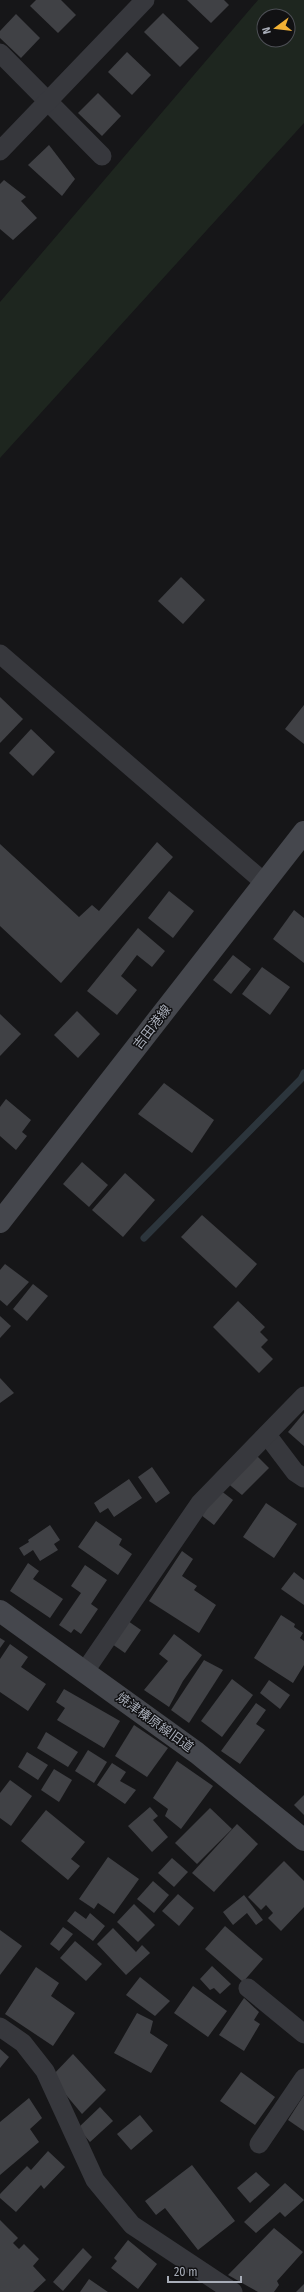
<svg xmlns="http://www.w3.org/2000/svg" width="304" height="2292" font-family="'Fira Sans Condensed','Noto Sans JP',sans-serif">
<rect width="100%" height="100%" fill="#161618"/>
<path fill="#1e261f" fill-rule="evenodd" d="M258,0H304V123L0,458V302ZM264,16H288V40H264Z"/>
<g fill="none" stroke-linecap="round" stroke-linejoin="round">
<path stroke="#2c353c" stroke-width="7" d="M144,1238L301,1079L304,1073"/>
</g>
<g fill="#404145">
<path d="M36,0H61L76,15L58,33L30,6Z"/>
<path d="M187,0H224L229,5L211,23Z"/>
<path d="M163,13L199,48L180,67L144,32Z"/>
<path d="M16,14L40,38L21,58L0,38V31Z"/>
<path d="M127,52L151,75L132,95L108,72Z"/>
<path d="M98,93L121,116L102,136L78,113Z"/>
<path d="M49,145L75,179L62,196L28,165Z"/>
<path d="M4,180L26,197L21,201L37,218L13,240L0,229V184Z"/>
<path d="M181,577L205,600L183,624L158,601Z"/>
<path d="M0,697L23,719L0,743Z"/>
<path d="M304,705V744L285,729Z"/>
<path d="M31,729L55,752L33,776L9,753Z"/>
<path d="M157,842L173,857L61,983L0,926V844L79,917L92,905L99,911Z"/>
<path d="M169,891L194,911L173,938L148,918Z"/>
<path d="M294,910L304,918V963L273,939Z"/>
<path d="M138,928L165,951L152,967L137,955L121,976L137,990L117,1015L87,991Z"/>
<path d="M233,955L251,969L231,994L213,980Z"/>
<path d="M262,967L290,987L270,1015L242,994Z"/>
<path d="M77,1011L100,1034L78,1058L54,1035Z"/>
<path d="M0,1014L21,1034L0,1056Z"/>
<path d="M164,1083L214,1120L192,1153L138,1114Z"/>
<path d="M6,1099L31,1120L22,1132L27,1136L16,1150L0,1136V1107Z"/>
<path d="M82,1162L108,1185L89,1207L63,1184Z"/>
<path d="M125,1173L155,1200L123,1237L92,1210Z"/>
<path d="M202,1215L257,1264L236,1288L181,1237Z"/>
<path d="M5,1264L29,1282L7,1306L0,1300V1270Z"/>
<path d="M33,1284L48,1296L27,1321L13,1309Z"/>
<path d="M238,1301L265,1327L260,1332L268,1340L261,1347L273,1359L259,1373L213,1327Z"/>
<path d="M0,1316L11,1326L0,1338Z"/>
<path d="M0,1378L14,1393L0,1403Z"/>
<path d="M304,1413V1446L288,1432Z"/>
<path d="M254,1453L269,1468L242,1495L226,1482Z"/>
<path d="M152,1467L170,1493L156,1503L138,1477Z"/>
<path d="M129,1479L142,1498L114,1517L108,1508L100,1513L94,1503Z"/>
<path d="M220,1490L233,1500L214,1525L201,1515Z"/>
<path d="M266,1503L297,1524L274,1558L243,1537Z"/>
<path d="M96,1521L122,1539L119,1545L132,1554L118,1575L78,1547Z"/>
<path d="M50,1525L60,1540L54,1544L58,1550L40,1561L33,1550L24,1556L19,1548L29,1542L28,1540Z"/>
<path d="M182,1551L193,1559L182,1576L197,1586L194,1590L216,1605L199,1633L149,1601Z"/>
<path d="M28,1563L39,1571L33,1579L63,1599L50,1618L10,1591Z"/>
<path d="M85,1565L107,1580L91,1604L98,1609L81,1634L74,1629L71,1633L59,1625L81,1593L71,1586Z"/>
<path d="M294,1572L304,1580V1605L281,1589Z"/>
<path d="M281,1615L295,1624L294,1627L303,1633L300,1638L304,1641V1665L293,1683L254,1658Z"/>
<path d="M128,1621L141,1630L125,1653L112,1644Z"/>
<path d="M174,1634L202,1655L183,1681L169,1707L144,1690L168,1661L159,1654Z"/>
<path d="M0,1638L5,1641L0,1648Z"/>
<path d="M10,1644L28,1657L21,1667L46,1684L28,1711L0,1692V1659Z"/>
<path d="M204,1660L223,1670L189,1723L171,1710Z"/>
<path d="M232,1679L253,1695L222,1737L201,1721Z"/>
<path d="M269,1680L290,1695L280,1709L260,1693Z"/>
<path d="M64,1689L120,1721L104,1748L57,1720L65,1708L56,1702Z"/>
<path d="M256,1703L266,1710L256,1724L265,1730L240,1764L221,1751Z"/>
<path d="M134,1725L168,1748L147,1777L115,1756Z"/>
<path d="M46,1732L78,1752L68,1767L37,1748Z"/>
<path d="M88,1750L107,1762L94,1783L75,1771Z"/>
<path d="M27,1752L48,1765L38,1780L18,1767Z"/>
<path d="M177,1761L213,1786L181,1829L165,1816L168,1809L153,1798Z"/>
<path d="M112,1763L126,1772L120,1781L136,1790L125,1804L97,1785Z"/>
<path d="M54,1769L72,1780L59,1802L41,1790Z"/>
<path d="M10,1780L32,1796L11,1826L0,1818V1793Z"/>
<path d="M304,1795V1815L294,1805Z"/>
<path d="M150,1807L158,1816L153,1820L168,1837L152,1852L128,1826Z"/>
<path d="M210,1808L232,1829L197,1864L175,1843Z"/>
<path d="M46,1810L85,1842L71,1859L80,1866L68,1880L21,1841Z"/>
<path d="M237,1824L258,1844L214,1892L192,1873Z"/>
<path d="M108,1857L139,1879L114,1914L98,1903L94,1909L79,1899Z"/>
<path d="M172,1858L188,1872L174,1887L158,1873Z"/>
<path d="M284,1861L304,1881V1907L281,1931L268,1918L273,1913L266,1905L261,1910L248,1897Z"/>
<path d="M153,1881L169,1895L154,1913L137,1899Z"/>
<path d="M178,1894L194,1908L179,1926L162,1911Z"/>
<path d="M244,1895L263,1920L256,1925L247,1913L233,1925L223,1912Z"/>
<path d="M134,1904L155,1925L138,1942L117,1922Z"/>
<path d="M75,1911L86,1919L90,1913L105,1926L93,1941L67,1921Z"/>
<path d="M225,1926L263,1959L243,1982L205,1949Z"/>
<path d="M63,1927L73,1934L59,1951L50,1944Z"/>
<path d="M113,1928L136,1952L142,1945L150,1953L126,1975L97,1944Z"/>
<path d="M0,1930L22,1946L0,1975Z"/>
<path d="M75,1941L102,1964L86,1981L60,1958Z"/>
<path d="M212,1966L231,1984L220,1994L214,1988L210,1990L200,1979Z"/>
<path d="M36,1967L59,1983L51,1996L75,2013L53,2046L5,2014Z"/>
<path d="M140,1977L170,2001L155,2016L126,1995Z"/>
<path d="M193,1986L227,2011L208,2037L174,2013Z"/>
<path d="M244,1998L259,2012L254,2020L260,2024L244,2051L219,2035Z"/>
<path d="M137,2013L153,2021L150,2033L168,2045L151,2073L114,2053Z"/>
<path d="M0,2049L9,2057L0,2068Z"/>
<path d="M73,2054L106,2090L82,2114L51,2077Z"/>
<path d="M241,2072L275,2097L255,2125L220,2101Z"/>
<path d="M304,2095V2131L288,2120Z"/>
<path d="M29,2098L42,2118L30,2129L39,2142L0,2175V2122Z"/>
<path d="M100,2107L113,2121L90,2142L78,2128Z"/>
<path d="M140,2115L153,2131L131,2150L117,2134Z"/>
<path d="M48,2151L65,2167L44,2189L41,2185L16,2212L0,2198V2194L27,2166L31,2170Z"/>
<path d="M192,2165L235,2221L198,2250L165,2208L156,2215L145,2201Z"/>
<path d="M256,2172L270,2185L250,2203L237,2188Z"/>
<path d="M285,2183L304,2200L285,2217L280,2212L256,2233L244,2222Z"/>
<path d="M0,2220L18,2238L13,2243L19,2249L24,2244L39,2259L33,2266L46,2280L33,2292H0Z"/>
<path d="M274,2228L303,2252L277,2281L279,2285L274,2292H258L228,2275Z"/>
<path d="M128,2240L157,2264L138,2289L111,2268L117,2261L114,2258Z"/>
<path d="M83,2248L92,2257L63,2291L53,2282Z"/>
<path d="M89,2279L108,2292H80Z"/>
<path d="M304,2284V2292H296Z"/>
</g>
<g fill="none" stroke-linecap="round" stroke-linejoin="round">
<g stroke="#37383d" stroke-width="19">
<path d="M0,53L102,156"/>
<path d="M0,151L145,0"/>
<path d="M0,654L265,883"/>
<path d="M267,1435L295,1472L304,1478"/>
<path d="M85,1671L200,1503L304,1396"/>
<path d="M248,1988L304,2034"/>
<path d="M0,2027L23,2043L45,2071L95,2180L132,2225L233,2292"/>
<path d="M259,2144L304,2078"/>
</g>
<g stroke="#45474d" stroke-width="22">
<path d="M0,1222L304,832"/>
<path d="M0,1611L197,1753L304,1840"/>
</g>
</g>
<g text-anchor="middle" dominant-baseline="central" stroke-width="3" stroke-linejoin="round" paint-order="stroke">
<g font-size="13" fill="#a8adb8" stroke="#111113">
<text transform="translate(152 1027) rotate(-52)">吉田港線</text>
<text transform="translate(155 1722) rotate(36)">焼津榛原線旧道</text>
</g>
</g>
<g transform="translate(276 28) rotate(255)"><circle r="19" fill="#111113" stroke="#4d4f55"/>
<path d="M0-3L7 15L0 10L-7 15Z" fill="#f2b134"/>
<text y="-6" font-size="11" font-weight="bold" text-anchor="middle" fill="#a8adb8">N</text>
</g>
<path d="M168 2276v6h73v-6" fill="none" stroke="#a8adb8" stroke-width="2"/>
<text x="174" y="2276" font-size="12" fill="#a8adb8" stroke="#111113" stroke-width="3" paint-order="stroke">20 m</text>
</svg>
